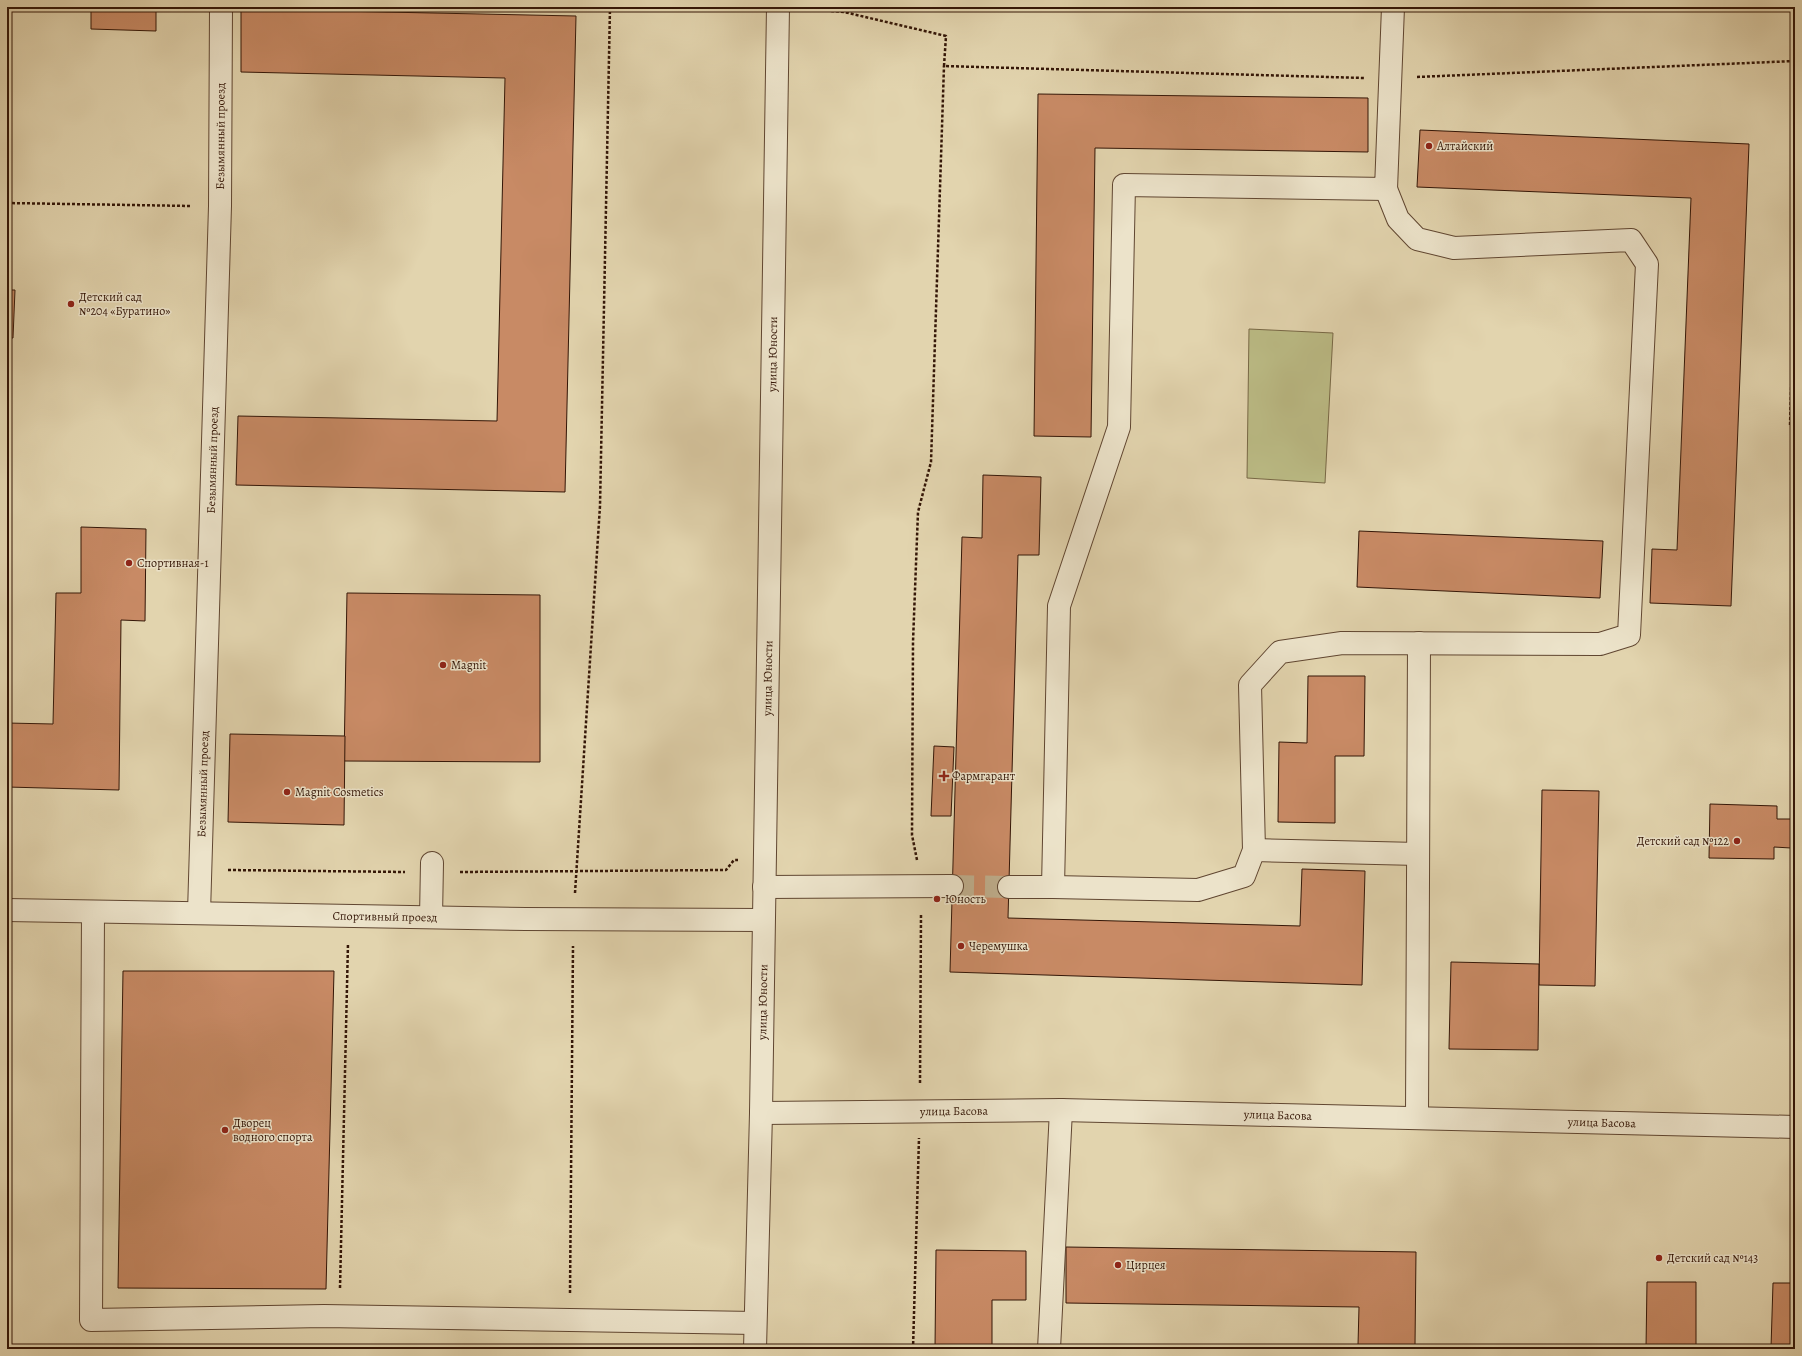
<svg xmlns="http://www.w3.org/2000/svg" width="1802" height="1356" font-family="Alegreya,serif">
<rect width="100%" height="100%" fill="#e2d4ae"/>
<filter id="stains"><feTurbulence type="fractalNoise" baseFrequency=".005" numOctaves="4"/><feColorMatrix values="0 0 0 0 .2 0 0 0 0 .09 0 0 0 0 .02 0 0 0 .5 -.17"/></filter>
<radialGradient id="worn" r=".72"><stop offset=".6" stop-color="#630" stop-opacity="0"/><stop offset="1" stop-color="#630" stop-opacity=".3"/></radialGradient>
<path fill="#bbbb85" stroke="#786846" d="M1249,329L1333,333L1325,483L1247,478Z"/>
<g fill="#c88a65" stroke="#341607">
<path d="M91,7H156V31L91,29Z"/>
<path d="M241,9L576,16L565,492L236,485L238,416L497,421L505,78L241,72Z"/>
<path d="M1038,94L1368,98V152L1095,148L1091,437L1034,436Z"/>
<path d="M1420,130L1749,144L1731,606L1650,603L1652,549L1677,550L1691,198L1417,187Z"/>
<path d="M7,290H15L13,338H7Z"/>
<path d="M983,475L1041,477L1039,555H1018L1008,918L1300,926L1302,869L1365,871L1362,985L950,972L962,537L982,538Z"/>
<path d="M81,527L146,529L145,621L121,620L119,790L7,787V723L53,724L56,593H81Z"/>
<path d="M1359,531L1603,541L1600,598L1357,587Z"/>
<path d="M347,593L540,595V762L344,761Z"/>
<path d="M1308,676H1365L1364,756H1335V823L1278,822L1279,742L1307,743Z"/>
<path d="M230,734L345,736L344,825L228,822Z"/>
<path d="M934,746L954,747L951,816H931Z"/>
<path d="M1542,790L1599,791L1595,986L1539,985Z"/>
<path d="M1710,804L1777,806V819H1795V836H1791V848L1774,847V859L1709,858Z"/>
<path d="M1451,962L1539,964L1538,1050L1449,1049Z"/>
<path d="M123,971H334L326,1289L118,1288Z"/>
<path d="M1066,1247L1416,1252L1415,1345H1358L1359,1307L1066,1303Z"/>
<path d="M936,1250L1026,1251V1300H992V1349H935Z"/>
<path d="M1647,1282H1696V1348H1771L1773,1283H1795V1349H1593V1347L1646,1348Z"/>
<path d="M1358,1345L1443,1346L1442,1349H1358Z"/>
</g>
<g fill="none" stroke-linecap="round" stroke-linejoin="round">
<path stroke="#bfae8d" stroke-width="22" stroke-dasharray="22 11" stroke-linecap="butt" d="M952,886L1009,887"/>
<g stroke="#604631" stroke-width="24">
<g id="minor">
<path d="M1254,850L1418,854"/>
<path d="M764,887L952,886"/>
<path d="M1009,887H1053L1059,606L1119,427L1124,185L1386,189L1393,7"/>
<path d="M1053,887L1198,890L1244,876L1254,850L1250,685L1280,652L1342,643L1600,644L1629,635L1647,264L1631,240L1454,248L1417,239L1398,219L1386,189"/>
<path id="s1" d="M7,910L526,919L763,920"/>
<path d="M93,912L91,1320L324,1316L755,1323"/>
<path id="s2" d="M199,913L220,206L221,7"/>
<path d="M431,917L432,863"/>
<path id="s3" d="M761,1113L1061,1110L1795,1127"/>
<path d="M1417,1118L1419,643"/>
<path id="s4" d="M755,1349L761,1113L778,7"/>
<path d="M1049,1349L1061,1110"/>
</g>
</g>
<g stroke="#341607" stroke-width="2.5" stroke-dasharray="3 2" stroke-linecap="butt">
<path d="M806,9L844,12L946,36L944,66L1364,78"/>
<path d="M1417,77L1795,61"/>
<path d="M7,203L192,206"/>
<path d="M1795,257L1790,426L1795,427"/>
<path d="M917,860L912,835L913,642L918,512L931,462L944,66"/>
<path d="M228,870L405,872"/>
<path d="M460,872L726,870L734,860H738"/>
<path d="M575,893L600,506L610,7"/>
<path d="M920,1083L921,914"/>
<path d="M340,1288L348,943"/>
<path d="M570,1293L573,946"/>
<path d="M275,1349L283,1345"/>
<path d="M913,1349L919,1138"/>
</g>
<use href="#minor" stroke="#ece3ca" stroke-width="22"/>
</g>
<g fill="#8f2418" stroke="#ece3ca" stroke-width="1.5">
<circle cx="1429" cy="146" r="4"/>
<circle cx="71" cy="304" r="4"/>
<circle cx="129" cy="563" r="4"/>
<circle cx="443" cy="665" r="4"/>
<path d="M942 770h4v4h4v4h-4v4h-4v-4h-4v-4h4z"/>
<circle cx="287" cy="792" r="4"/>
<circle cx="1737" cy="841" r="4"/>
<circle cx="937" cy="899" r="4"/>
<circle cx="961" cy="946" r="4"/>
<circle cx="225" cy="1130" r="4"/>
<circle cx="1659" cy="1258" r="4"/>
<circle cx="1118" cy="1265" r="4"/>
</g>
<g text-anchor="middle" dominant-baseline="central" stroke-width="3" stroke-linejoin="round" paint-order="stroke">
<g font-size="12" fill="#341607" stroke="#ece3ca">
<text stroke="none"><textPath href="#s2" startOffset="777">Безымянный проезд</textPath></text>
<text stroke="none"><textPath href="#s4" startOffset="995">улица Юности</textPath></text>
<text stroke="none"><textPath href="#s2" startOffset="453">Безымянный проезд</textPath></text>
<text stroke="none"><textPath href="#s4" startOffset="671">улица Юности</textPath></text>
<text stroke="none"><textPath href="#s2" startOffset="129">Безымянный проезд</textPath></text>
<text stroke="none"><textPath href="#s1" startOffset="378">Спортивный проезд</textPath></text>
<text stroke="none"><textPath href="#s4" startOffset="347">улица Юности</textPath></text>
<text stroke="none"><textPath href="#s3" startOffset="193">улица Басова</textPath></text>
<text stroke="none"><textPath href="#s3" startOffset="517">улица Басова</textPath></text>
<text stroke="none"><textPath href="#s3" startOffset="841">улица Басова</textPath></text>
</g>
<g font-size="12" fill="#341607" stroke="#ece3ca" text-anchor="start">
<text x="1437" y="146">Алтайский</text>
<text x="79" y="297">Детский сад<tspan x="79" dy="14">№204 «Буратино»</tspan></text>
<text x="137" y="563">Спортивная-1</text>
<text x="451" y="665">Magnit</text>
<text x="952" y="776">Фармгарант</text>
<text x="295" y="792">Magnit Cosmetics</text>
<text x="1729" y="841" text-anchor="end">Детский сад №122</text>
<text x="945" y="899">Юность</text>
<text x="969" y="946">Черемушка</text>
<text x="233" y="1123">Дворец<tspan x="233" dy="14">водного спорта</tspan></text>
<text x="1667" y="1258">Детский сад №143</text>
<text x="1126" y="1265">Цирцея</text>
</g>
</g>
<rect width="1802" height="1356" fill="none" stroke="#e2d4ae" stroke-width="24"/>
<rect x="8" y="8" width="1786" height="1340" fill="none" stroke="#341607" stroke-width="2"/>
<rect x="12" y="12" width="1778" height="1332" fill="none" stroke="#341607"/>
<rect width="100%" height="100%" filter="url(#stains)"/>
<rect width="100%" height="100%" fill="url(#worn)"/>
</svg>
